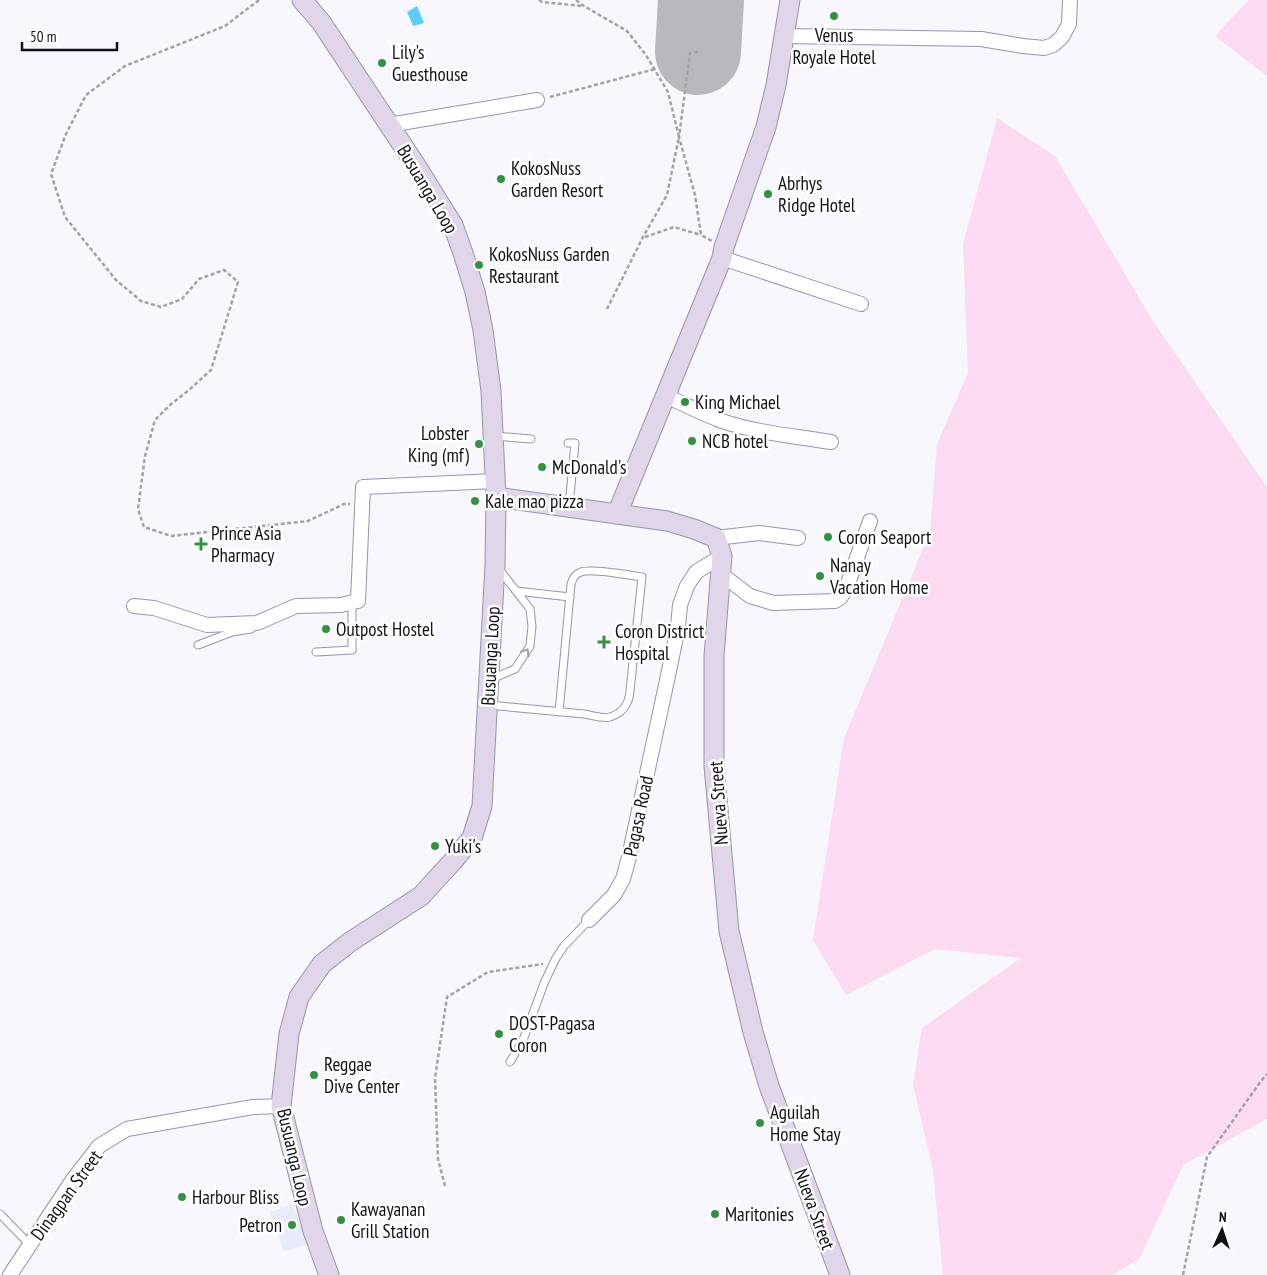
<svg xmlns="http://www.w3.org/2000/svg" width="1267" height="1275" font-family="'PT Sans Narrow',sans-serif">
<rect width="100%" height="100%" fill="#f7f7fd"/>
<path fill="#eaebf8" d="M293,1204L307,1244L284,1252L270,1212Z"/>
<g fill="#fbdaf2">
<path d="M1249,0H1267V76L1215,36Z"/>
<path d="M997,118L1055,156L1153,321L1267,487V1119L1183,1165L1140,1258L1113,1275H943L933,1170L913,1085L922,1028L1021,958L935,949L846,995L813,940L844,738L930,532L937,444L968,373L963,244Z"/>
</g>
<path fill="#59cefc" d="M417,6L424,23L413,26L407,12Z"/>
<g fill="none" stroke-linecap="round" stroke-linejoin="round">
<path stroke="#b8b8be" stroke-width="86" d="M698,52L701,0"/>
<g stroke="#9295ad" stroke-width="9">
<g id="lane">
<path d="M494,436L531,439"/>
<path d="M568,443H575L569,506"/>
<path d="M516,591L570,597"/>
<path d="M198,645L232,632L251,629L252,628"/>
<path d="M316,652L352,650V603"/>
<path d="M491,679L515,669L530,646L532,626L530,609L499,569"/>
<path d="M488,705C520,708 552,711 584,714C592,715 602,719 610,717C623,713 629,703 630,691L642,577C630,575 589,568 581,572C575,574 573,578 571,584L559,712"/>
<path d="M510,1062L523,1040L545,981L556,958L564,946L589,920"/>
<path d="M0,1214L30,1245"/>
</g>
</g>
<g stroke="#9295ad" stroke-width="16">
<g id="street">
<path d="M784,36L981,39L1023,46L1044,48L1053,45L1062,37L1069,24L1070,0"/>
<path d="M389,125L537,100"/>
<path d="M722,258L861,304"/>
<path d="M666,396C684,404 703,414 722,421C757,433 795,436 831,442"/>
<path d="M716,538L759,533L798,538"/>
<path d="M721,574L750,596L773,603L835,601L840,598L846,589L870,521"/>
<path d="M134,606L154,608L207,625L257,623L296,606L341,605L358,601L363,487L496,481"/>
<path d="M589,920L614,895L623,879L629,857L669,671L678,627L680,605L687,586L696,572L722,556"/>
<path d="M10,1275L72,1181L99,1146L127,1129L253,1107L281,1106"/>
</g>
</g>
<g stroke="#9295ad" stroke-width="21">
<g id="secondary">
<path d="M302,0L321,22L415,164L453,225L463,253L475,292L483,330L491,391L496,497L495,565L484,768L482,806L472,838L453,861L421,896L350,942L322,964L299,997L289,1034L281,1106L313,1231L329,1275"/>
<path d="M496,497L667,521L694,529L716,538L722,556L714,656V766L729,931L753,1032L769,1086L840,1275"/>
<path d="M617,514L722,258L724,247L766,127L776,85L790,0"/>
</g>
</g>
<g stroke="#a2a2a9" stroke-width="2.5" stroke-dasharray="4 2.5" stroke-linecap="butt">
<path d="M259,0L225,26L125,66L86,95L66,134L51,174L65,217L116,280L141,301L161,307L182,299L199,279L224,270L238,282L211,370L189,390L170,405L155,420L145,456L138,509L144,527L171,536L308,521L344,504H350"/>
<path d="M539,0L542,2L582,6"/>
<path d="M576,0L584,6L627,31L646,55L668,92L679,137L667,195L643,237L607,309"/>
<path d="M698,52L690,53L679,137L695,195L701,235L712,241"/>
<path d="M550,97L655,69"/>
<path d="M645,237L674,227L701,235"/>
<path d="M445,1186L438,1159L435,1078L447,997L488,972L543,964"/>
<path d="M1183,1275L1207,1157L1261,1081L1267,1074"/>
</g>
<use href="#lane" stroke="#fff" stroke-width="7"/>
<use href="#street" stroke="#fff" stroke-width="14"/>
<use href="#secondary" stroke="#e1d5ea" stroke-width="19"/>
</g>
<defs><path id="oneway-chevron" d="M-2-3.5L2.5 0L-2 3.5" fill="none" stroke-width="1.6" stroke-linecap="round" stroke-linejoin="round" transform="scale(1.25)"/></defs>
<use stroke="#9f9fa3" href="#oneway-chevron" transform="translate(526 652) rotate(-59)"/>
<g fill="#349042" stroke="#fff" stroke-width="2">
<circle cx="834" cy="16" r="5"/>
<circle cx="382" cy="63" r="5"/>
<circle cx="501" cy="179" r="5"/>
<circle cx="768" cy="194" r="5"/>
<circle cx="479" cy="265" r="5"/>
<circle cx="685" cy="402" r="5"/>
<circle cx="692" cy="441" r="5"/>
<circle cx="479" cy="444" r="5"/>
<circle cx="542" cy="467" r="5"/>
<circle cx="475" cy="501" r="5"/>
<circle cx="828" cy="537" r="5"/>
<path d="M198.5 536.5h5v5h5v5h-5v5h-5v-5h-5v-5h5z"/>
<circle cx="820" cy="576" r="5"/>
<circle cx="326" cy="629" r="5"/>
<path d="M601.5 634.5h5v5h5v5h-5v5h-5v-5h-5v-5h5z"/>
<circle cx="435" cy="846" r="5"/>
<circle cx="499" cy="1034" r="5"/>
<circle cx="314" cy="1075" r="5"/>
<circle cx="760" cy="1123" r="5"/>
<circle cx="182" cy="1197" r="5"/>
<circle cx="715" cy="1214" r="5"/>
<circle cx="341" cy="1220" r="5"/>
<circle cx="292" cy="1225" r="5"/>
</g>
<g text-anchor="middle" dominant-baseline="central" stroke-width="5" stroke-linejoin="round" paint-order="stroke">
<g font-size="19" fill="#101019" stroke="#fff" text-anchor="start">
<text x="834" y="35" text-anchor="middle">Venus<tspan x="834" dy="22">Royale Hotel</tspan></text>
<text x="392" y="52">Lily's<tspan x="392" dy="22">Guesthouse</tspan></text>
<text x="511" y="168">KokosNuss<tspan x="511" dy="22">Garden Resort</tspan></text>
<text x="778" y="183">Abrhys<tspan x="778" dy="22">Ridge Hotel</tspan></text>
<text x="489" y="254">KokosNuss Garden<tspan x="489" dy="22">Restaurant</tspan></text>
<text x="695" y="402">King Michael</text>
<text x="469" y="433" text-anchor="end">Lobster<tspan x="469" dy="22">King (mf)</tspan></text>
<text x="702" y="441">NCB hotel</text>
<text x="552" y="467">McDonald's</text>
<text x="485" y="501">Kale mao pizza</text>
<text x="211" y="533">Prince Asia<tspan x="211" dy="22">Pharmacy</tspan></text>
<text x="838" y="537">Coron Seaport</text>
<text x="830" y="565">Nanay<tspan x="830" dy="22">Vacation Home</tspan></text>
<text x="336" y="629">Outpost Hostel</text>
<text x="615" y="631">Coron District<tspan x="615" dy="22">Hospital</tspan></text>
<text x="445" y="846">Yuki's</text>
<text x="509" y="1023">DOST-Pagasa<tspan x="509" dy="22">Coron</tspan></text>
<text x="324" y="1064">Reggae<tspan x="324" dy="22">Dive Center</tspan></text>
<text x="770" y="1112">Aguilah<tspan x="770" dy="22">Home Stay</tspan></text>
<text x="192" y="1197">Harbour Bliss</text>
<text x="351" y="1209">Kawayanan<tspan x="351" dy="22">Grill Station</tspan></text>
<text x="725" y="1214">Maritonies</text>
<text x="282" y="1225" text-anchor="end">Petron</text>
</g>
<g font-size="19" fill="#101019" stroke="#fff">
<text transform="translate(428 189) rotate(59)">Busuanga Loop</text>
<text transform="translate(490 656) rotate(-87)">Busuanga Loop</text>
<text transform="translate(718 803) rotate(-94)">Nueva Street</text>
<text transform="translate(638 816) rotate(-78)">Pagasa Road</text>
<text transform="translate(295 1157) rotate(77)">Busuanga Loop</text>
<text transform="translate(66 1195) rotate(-54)">Dinagpan Street</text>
<text transform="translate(815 1209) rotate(70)">Nueva Street</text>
</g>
</g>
<g transform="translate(1222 1230) rotate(3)" stroke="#ffffff" stroke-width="4" paint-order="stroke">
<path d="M0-4L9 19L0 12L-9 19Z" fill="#101019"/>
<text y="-8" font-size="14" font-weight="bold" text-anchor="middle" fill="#101019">N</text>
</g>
<path d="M22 42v8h95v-8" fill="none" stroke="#101019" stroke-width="2.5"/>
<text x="30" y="42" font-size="15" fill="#101019" stroke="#ffffff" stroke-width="4" paint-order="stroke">50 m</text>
</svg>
